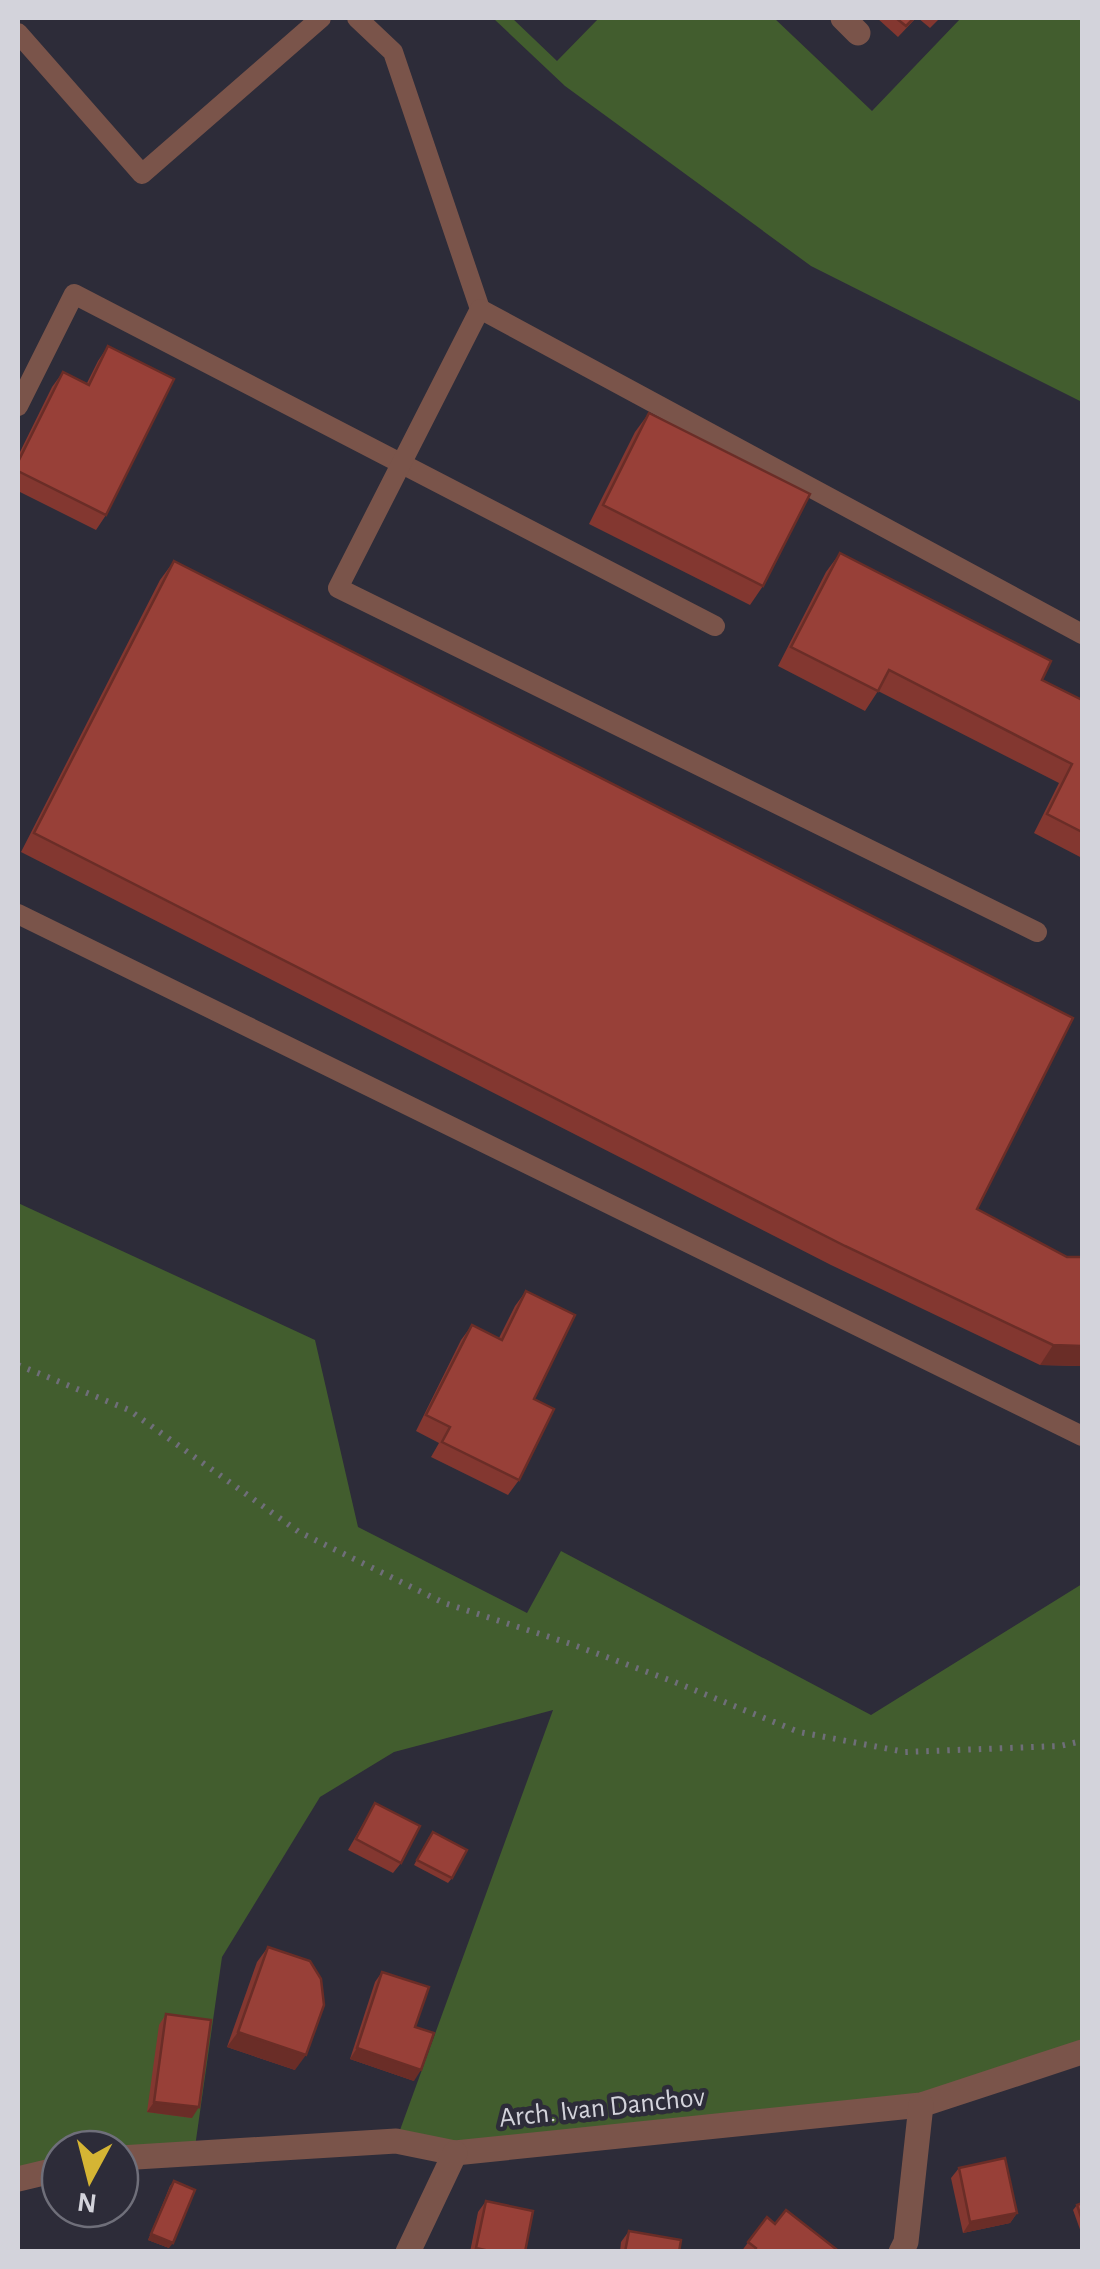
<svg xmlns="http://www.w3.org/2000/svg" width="1100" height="2269" font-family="'Alegreya Sans',sans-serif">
<rect width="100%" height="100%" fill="#2d2c39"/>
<g fill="#425d2e">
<path d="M493,18H512L557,61L599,18H774L872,111L961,18H1082V402L811,266L565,86Z"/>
<path d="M18,1203L315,1340L358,1527L527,1613L561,1551L871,1715L1082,1584V2052L921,2105L455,2153L396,2141L553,1710L394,1752L320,1797L222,1957L194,2154L120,2149H60V2169L18,2179Z"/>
</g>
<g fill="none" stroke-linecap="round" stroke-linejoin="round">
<path stroke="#6f6e79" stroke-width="6" stroke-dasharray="2.5 8" stroke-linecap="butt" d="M18,1365L129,1410L299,1532L444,1603L571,1644L672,1681L799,1732L905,1752L1060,1746L1082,1741"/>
<g stroke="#7a544a" stroke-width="20">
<path d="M357,18L393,52L480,309"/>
<path d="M18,33L142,174L321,18"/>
<path d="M18,406L74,294L715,626"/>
<path d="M18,914L1082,1436"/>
<path d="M1037,932L338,588L480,309L1082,634"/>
</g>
<g stroke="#7a544a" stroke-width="25">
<path d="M843,18L858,33"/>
<path d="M120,2158L396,2141L455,2153L921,2105L1082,2052"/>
<path d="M18,2179L60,2169"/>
<path d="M408,2252L455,2153"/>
<path d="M901,2252L906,2242L921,2105"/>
</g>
</g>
<g fill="#833730">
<path d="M877,18H916L898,37Z"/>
<path d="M918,18H940L930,28Z"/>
<path d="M108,346L106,515L96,530L18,491V456L52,387L63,372L87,383L98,361Z"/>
<path d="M649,413L763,586L750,605L589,524L635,432Z"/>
<path d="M840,553L1042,680L1082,700V858L1034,833L1059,783L878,691L865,711L778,666L826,572Z"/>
<path d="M174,561L977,1209L1067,1257H1082V1366L1040,1365L831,1265L21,852L160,580Z"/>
<path d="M526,1291L534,1399L519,1480L508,1495L431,1457L439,1443L416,1431L461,1340L472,1325L499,1338L515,1306Z"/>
<path d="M375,1803L401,1863L393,1873L348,1850Z"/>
<path d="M429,1837L452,1878L448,1883L414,1865Z"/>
<path d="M268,1947L295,2070L227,2047L257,1962Z"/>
<path d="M382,1972L414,2081L350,2059L375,1982Z"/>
<path d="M166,2014L192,2118L147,2112L159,2025Z"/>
<path d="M959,2168L1017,2213L1010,2223L963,2233L951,2178Z"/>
<path d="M174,2181L169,2248L148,2240L170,2186Z"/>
<path d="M486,2201L525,2252H470L478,2212Z"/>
<path d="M1082,2203V2235L1073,2210L1077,2205Z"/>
<path d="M767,2217L775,2224L834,2252H741Z"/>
<path d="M629,2231L679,2252H620L621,2242Z"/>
</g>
<g fill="#6a2d27">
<path d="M1053,1345L1082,1346V1366L1040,1365Z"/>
<path d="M238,2032L306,2055L295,2070L227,2047Z"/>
<path d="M357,2048L421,2070L414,2081L350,2059Z"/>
<path d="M154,2102L199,2107L192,2118L147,2112Z"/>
<path d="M1017,2213L1010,2223L963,2233L970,2222Z"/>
<path d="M151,2234L173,2243L169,2248L148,2240Z"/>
</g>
<g fill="#984038" stroke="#6a2d27" stroke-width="2.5">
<path d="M896,18H914L906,26Z"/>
<path d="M108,346L174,379L106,515L18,471V462L63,372L89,385Z"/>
<path d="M649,413L810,494L763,586L603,505Z"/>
<path d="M840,553L1051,661L1042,680L1082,700V832L1047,814L1072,764L889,670L878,691L791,647Z"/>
<path d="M174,561L1073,1018L977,1209L1067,1257H1082V1346L1053,1345L845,1246L34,833Z"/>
<path d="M526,1291L575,1315L534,1399L554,1409L519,1480L442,1442L450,1427L426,1415L472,1325L502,1340Z"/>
<path d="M375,1803L420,1826L401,1863L356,1839Z"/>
<path d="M433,1832L467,1850L452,1878L417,1860Z"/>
<path d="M268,1947L310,1961L321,1979L324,2005L306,2055L238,2032Z"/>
<path d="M382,1972L429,1987L415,2027L434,2033L421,2070L357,2048Z"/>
<path d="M166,2014L211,2020L199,2107L154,2102Z"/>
<path d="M1005,2158L1017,2213L970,2222L959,2168Z"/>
<path d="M174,2181L195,2190L173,2243L151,2234Z"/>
<path d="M486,2201L533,2211L525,2252H494L476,2248Z"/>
<path d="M1082,2203V2220L1077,2205Z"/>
<path d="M786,2210L836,2249L834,2252H754L756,2248L748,2242L767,2217L775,2224Z"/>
<path d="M629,2231L681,2240L679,2252H625Z"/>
</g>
<g text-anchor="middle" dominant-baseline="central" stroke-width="9" stroke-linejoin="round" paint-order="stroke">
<g font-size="28" fill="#d3d3db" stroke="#2d2c39">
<text transform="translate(602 2108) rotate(-6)">Arch. Ivan Danchov</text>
</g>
</g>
<rect width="1100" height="2269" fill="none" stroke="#d3d3db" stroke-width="40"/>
<g transform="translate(90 2179) rotate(187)"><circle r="48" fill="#2d2c39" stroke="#6f6f7a" stroke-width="2.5"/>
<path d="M0-8L18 38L0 25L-18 38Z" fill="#d5b534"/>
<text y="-15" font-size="28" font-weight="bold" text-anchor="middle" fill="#d3d3db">N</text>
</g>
</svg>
